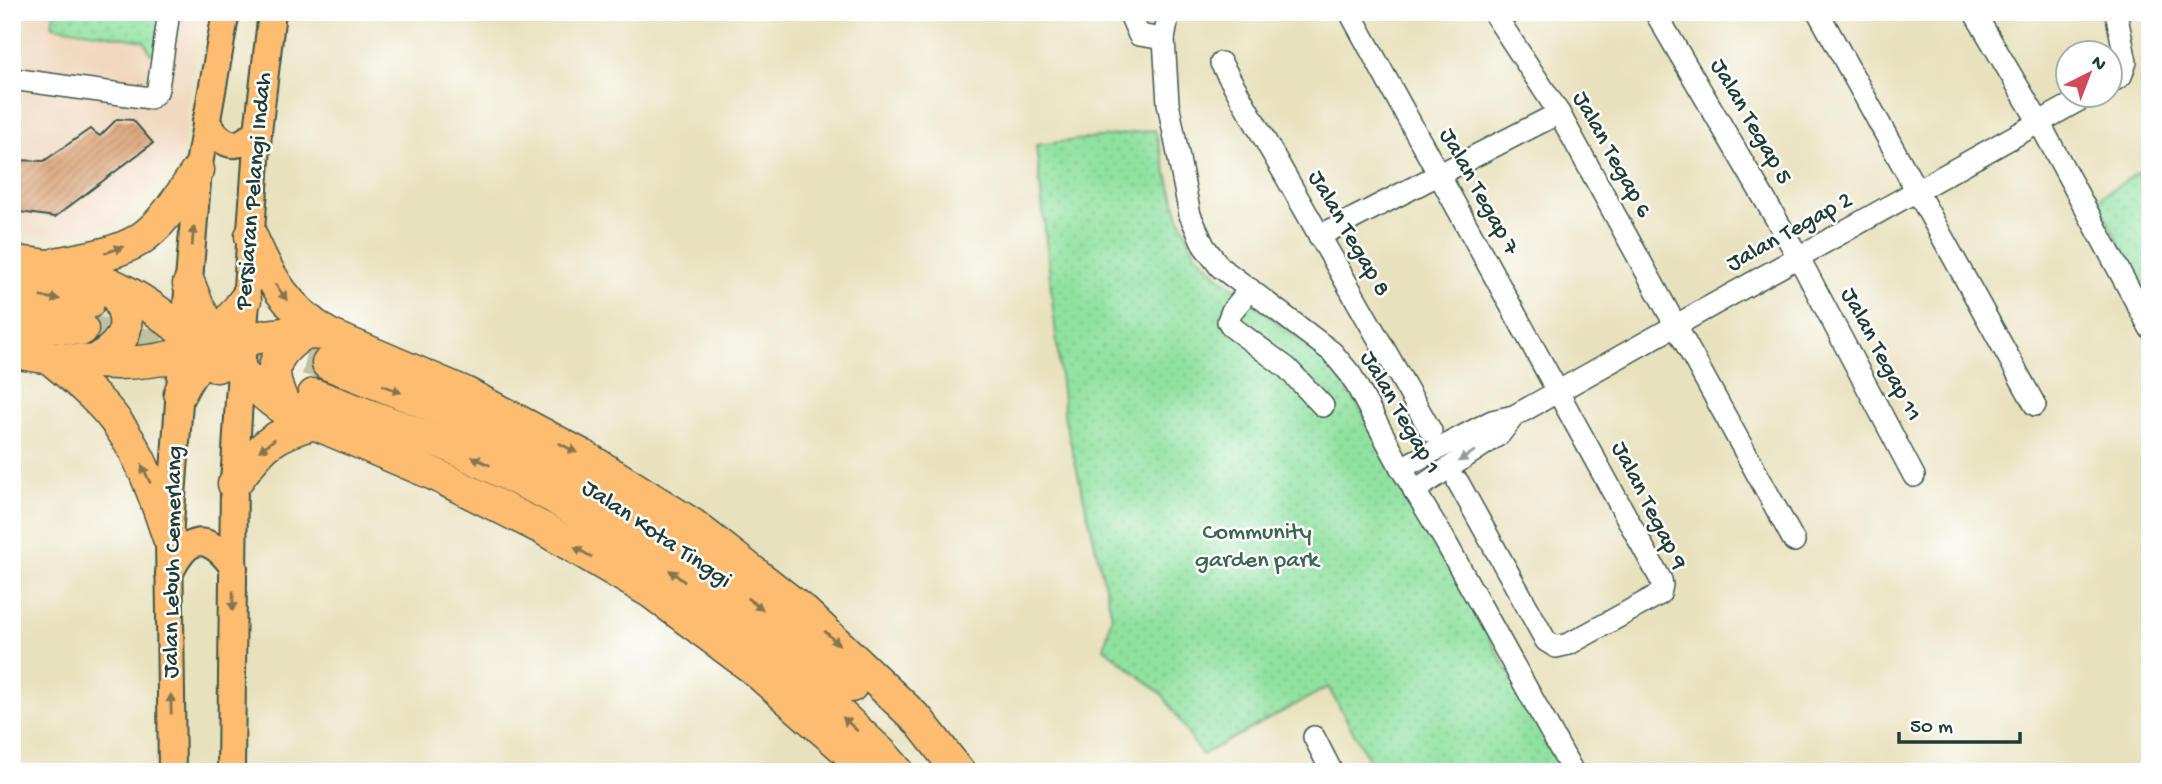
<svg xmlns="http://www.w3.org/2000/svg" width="2162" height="784" font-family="'Gochi Hand',sans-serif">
<defs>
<pattern id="park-dots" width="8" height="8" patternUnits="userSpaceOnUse" patternTransform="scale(1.75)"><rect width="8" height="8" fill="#90e1a0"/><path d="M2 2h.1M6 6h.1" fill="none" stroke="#7cc28a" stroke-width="1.8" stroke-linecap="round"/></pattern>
<pattern id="building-hatch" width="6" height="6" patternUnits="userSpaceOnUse" patternTransform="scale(1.75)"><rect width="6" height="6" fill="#d69966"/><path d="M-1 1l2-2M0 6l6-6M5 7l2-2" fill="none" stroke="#ad7e55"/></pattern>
</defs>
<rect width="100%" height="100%" fill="#fff"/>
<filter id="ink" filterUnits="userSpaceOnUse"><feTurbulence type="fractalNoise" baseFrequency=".0143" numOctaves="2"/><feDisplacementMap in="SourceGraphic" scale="14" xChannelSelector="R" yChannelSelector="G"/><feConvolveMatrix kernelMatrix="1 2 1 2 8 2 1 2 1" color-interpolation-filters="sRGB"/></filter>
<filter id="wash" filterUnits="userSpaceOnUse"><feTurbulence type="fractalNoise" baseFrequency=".00686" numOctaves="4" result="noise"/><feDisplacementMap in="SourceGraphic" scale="28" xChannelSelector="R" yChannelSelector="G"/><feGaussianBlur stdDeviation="1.57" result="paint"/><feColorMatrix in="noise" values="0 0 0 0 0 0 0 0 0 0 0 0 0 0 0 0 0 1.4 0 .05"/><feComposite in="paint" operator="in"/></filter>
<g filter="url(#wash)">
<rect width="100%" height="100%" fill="#e8e1bd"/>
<path fill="#f0d6bc" d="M12,12H200L183,145L158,183L106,228L58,237L12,232Z"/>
<g fill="url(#park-dots)" stroke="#588f6a" stroke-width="2">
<path d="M54,12H163L157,54H151L144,41L52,26Z"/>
<path d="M1155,130L1178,214L1195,252L1219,276L1325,360L1355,400L1565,772H1376L1328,687L1202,755L1163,695L1104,648L1112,615L1065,420L1036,145Z"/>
<path d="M2150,165V306L2097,199Z"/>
</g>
<g id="blocks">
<path fill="url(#building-hatch)" d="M117,119L133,120L153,143L55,217L12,211V160L44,161L90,129L100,136Z"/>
</g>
</g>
<g filter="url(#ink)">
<use href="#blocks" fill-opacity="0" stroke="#3d5649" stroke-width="2"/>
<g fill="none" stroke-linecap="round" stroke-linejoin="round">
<g stroke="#c0c0a2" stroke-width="32" stroke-dasharray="32 16" stroke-linecap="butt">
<path d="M82,329L189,355"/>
<path d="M259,348L328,364"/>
</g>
<g stroke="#3d5649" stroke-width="24">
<g id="minor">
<path d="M1129,12L1139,35L1164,39"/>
<path d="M1169,12L1164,39L1168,103L1190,215L1204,246L1220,267L1332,352L1351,375L1401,468L1444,539L1573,772"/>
<path d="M1493,12L1559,113L1794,541"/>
<path d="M1655,12L1799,258L1914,476"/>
<path d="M1818,12L2035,405"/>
<path d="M1974,12L2040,124L2150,328"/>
<path d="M1353,18L1661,580L1662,585L1660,594L1569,644L1556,647L1546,641L1458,482"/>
<path d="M1221,63L1431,431"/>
<path d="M12,79L150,98L157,92L158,88L169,12"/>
<path d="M2110,83L2121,76L2126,62L2116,12"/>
<path d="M1319,236L1559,113"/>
<path d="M1250,289L1232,311L1228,321L1232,327L1287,368L1323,406"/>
<path d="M1401,468L1492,421L1514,416L2090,94"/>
<path d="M1414,491L1500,434L1514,416"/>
<path d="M1314,737L1332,772"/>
</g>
</g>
<g stroke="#3d5649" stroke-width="30">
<g id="major">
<path d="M206,121C214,134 226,150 243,142C248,139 253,135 258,132"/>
<path d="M187,305L198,170L226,12"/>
<path d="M169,574C173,567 176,560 181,554C200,529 221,549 234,568"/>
<path d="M172,772L169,538L181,375"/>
<path d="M231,772L234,484L239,400L258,132L272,12"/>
</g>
</g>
<g stroke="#3d5649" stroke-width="35">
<g id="highway">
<path d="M251,236C270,280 287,308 327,334L465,393L585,457L693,525L804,612L919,721L959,772"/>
<path d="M12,262C37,264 62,267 86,275C136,290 183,327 217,366"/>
<path d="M56,264C84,258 114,255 139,240C164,224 181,194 198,170"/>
<path d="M189,284C207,335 242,382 288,412L436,475L542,528L651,592L754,669L871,772"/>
<path d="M12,292L88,303"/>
<path d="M12,322L82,329"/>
<path d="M12,352C69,361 164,377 213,337C226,327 235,313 245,300"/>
<path d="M50,358C75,379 104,402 122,430C145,463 156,501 169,538"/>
<path d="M96,361C133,337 132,320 110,284"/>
<path d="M328,364L454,414L570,476L678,545L786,627L851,686"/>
<path d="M180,393C185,383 190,373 198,365C230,335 285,331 327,334"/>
<path d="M314,395L448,445L555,498L667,569L770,649L883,755L898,772"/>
<path d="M288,412C267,374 268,357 306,332"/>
<path d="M234,484C260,448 270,435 314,423"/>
</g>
</g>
<use href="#minor" stroke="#fff" stroke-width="21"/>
<use href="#major" stroke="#febc70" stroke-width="26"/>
<use href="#highway" stroke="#febc70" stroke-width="32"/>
</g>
<defs><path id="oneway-solid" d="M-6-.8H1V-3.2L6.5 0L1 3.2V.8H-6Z" transform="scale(1.75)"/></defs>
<g fill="#83764f">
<use href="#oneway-solid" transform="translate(193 236) rotate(-85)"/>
<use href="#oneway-solid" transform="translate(114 250) rotate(-19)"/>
<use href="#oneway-solid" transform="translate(281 292) rotate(54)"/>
<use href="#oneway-solid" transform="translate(50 298) rotate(8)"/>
<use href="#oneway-solid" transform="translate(392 389) rotate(22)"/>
<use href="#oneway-solid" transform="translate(267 445) rotate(142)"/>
<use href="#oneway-solid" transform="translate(568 448) rotate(28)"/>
<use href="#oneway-solid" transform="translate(481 461) rotate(-154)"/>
<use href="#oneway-solid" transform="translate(146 474) rotate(-115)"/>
<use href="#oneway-solid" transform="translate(583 552) rotate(-150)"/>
<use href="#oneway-solid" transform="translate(677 576) rotate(-142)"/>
<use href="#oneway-solid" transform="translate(233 601) rotate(91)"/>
<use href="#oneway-solid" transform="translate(755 604) rotate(37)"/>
<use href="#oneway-solid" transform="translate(832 638) rotate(43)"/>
<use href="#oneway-solid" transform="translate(171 704) rotate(-91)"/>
<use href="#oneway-solid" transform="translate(850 724) rotate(-137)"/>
</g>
<use fill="#8f9e9a" href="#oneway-solid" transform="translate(1467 456) rotate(146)"/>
</g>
<g text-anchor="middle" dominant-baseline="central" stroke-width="5" stroke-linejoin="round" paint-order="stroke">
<g font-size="24" fill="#1f3d34" stroke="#fff">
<text transform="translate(1750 122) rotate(60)">Jalan Tegap 5</text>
<text transform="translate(1611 155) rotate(61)">Jalan Tegap 6</text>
<text transform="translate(255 191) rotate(-85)">Persiaran Pelangi Indah</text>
<text transform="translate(1478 192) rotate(61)">Jalan Tegap 7</text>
<text transform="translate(1790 233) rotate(-29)">Jalan Tegap 2</text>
<text transform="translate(1348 234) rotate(60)">Jalan Tegap 8</text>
<text transform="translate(1880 355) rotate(62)">Jalan Tegap 11</text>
<text transform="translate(1399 413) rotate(60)">Jalan Tegap 1</text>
<text transform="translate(1648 506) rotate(63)">Jalan Tegap 9</text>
<text transform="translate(656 535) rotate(34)">Jalan Kota Tinggi</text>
<text transform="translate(174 562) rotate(-89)">Jalan Lebuh Cemerlang</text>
</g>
<g font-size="24" fill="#3b664f" stroke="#fff">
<text x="1257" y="533">Community<tspan x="1257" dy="28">garden park</tspan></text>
</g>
</g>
<rect width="2162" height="784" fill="none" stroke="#fff" stroke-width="42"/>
<g transform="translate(2089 74) rotate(42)"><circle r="33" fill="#ffffff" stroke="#a5b1ae" stroke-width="2"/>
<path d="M0-5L12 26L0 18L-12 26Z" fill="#d1495b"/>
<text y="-10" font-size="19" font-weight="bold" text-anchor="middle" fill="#1f3d34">N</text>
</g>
<path d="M1899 732v10h121v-10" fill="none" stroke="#1f3d34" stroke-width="3.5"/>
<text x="1910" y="732" font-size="21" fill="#1f3d34" stroke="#ffffff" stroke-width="5" paint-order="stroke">50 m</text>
</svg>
